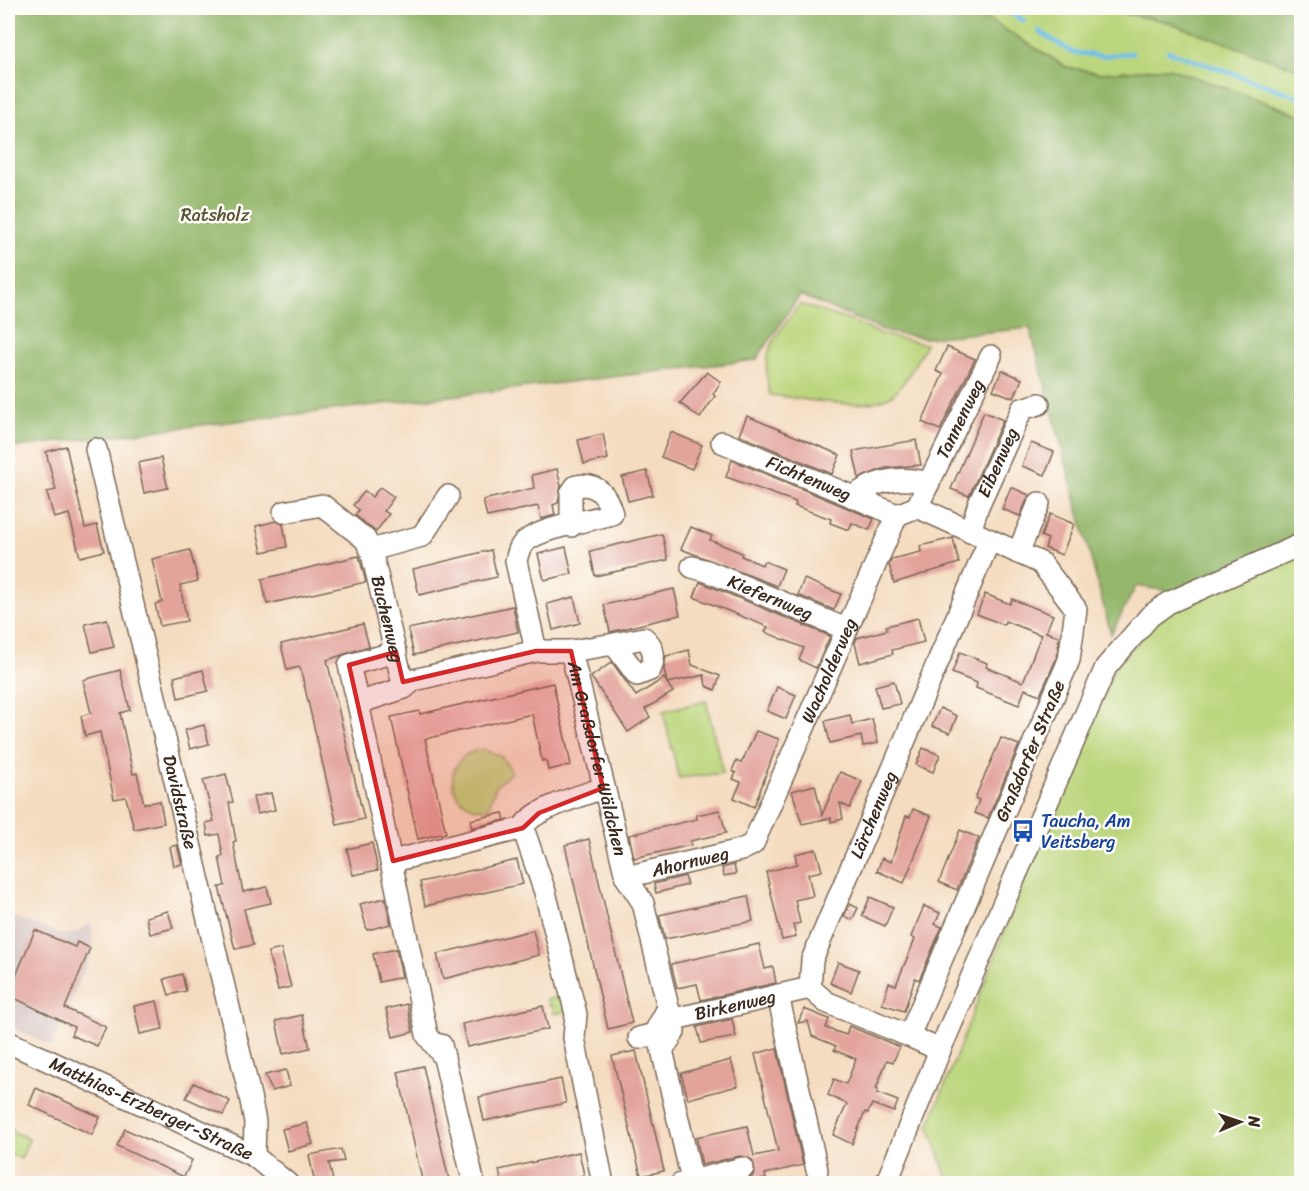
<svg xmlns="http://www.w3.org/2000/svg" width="1309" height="1191" font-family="Sriracha,sans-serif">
<rect width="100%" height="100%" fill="#fdfcf7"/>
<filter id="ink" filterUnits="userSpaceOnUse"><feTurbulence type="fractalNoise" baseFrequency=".0167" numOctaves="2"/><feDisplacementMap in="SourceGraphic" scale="12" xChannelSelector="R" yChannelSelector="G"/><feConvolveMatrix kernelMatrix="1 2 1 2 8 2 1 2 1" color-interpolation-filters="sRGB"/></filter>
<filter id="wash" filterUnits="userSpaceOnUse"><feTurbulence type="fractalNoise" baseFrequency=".008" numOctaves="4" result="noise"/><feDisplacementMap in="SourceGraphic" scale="24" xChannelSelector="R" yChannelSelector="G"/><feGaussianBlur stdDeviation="1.35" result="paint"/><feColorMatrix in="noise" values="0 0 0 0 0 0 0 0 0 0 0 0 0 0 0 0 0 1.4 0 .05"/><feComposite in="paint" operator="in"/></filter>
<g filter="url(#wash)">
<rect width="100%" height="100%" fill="#f4dcc0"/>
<path fill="#d1bfbd" d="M8,915L63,935L79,932L91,922L94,948L51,1046L8,1026Z"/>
<g fill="#bbd67c" stroke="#7b804d" stroke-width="1.5">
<path d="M970,8H1093L1165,21L1301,70V115L1169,68L1100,73L1066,67Z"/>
<path d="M800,304L851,321L883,335L926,344C918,358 903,390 889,397C860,412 803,398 770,395C759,349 774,340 800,304Z"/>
<path d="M1301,549V1183H949L929,1126L1057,796L1117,664L1156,622L1184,602Z"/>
<path d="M706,701L723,773L679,778L663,711Z"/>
<path d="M482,749L501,756L512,772L496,786L488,809C444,810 440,756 482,749Z"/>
<path d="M565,996L568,1011L554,1014L553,1006H549L547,999Z"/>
<path d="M8,1129L29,1139L21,1159L8,1153Z"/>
</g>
<g fill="#94b76c" stroke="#687045" stroke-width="1.5">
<path d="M8,8H970L1066,67L1100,73L1169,68L1301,115V535L1175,592L1136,586L1111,634L1030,328L925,338L887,332L800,295L756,360L8,448Z"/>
<path d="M1093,8H1301V70L1165,21Z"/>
</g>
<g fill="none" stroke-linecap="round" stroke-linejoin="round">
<g stroke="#6fbfea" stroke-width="4.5">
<path d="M1003,8L1024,21"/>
<path d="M1039,31L1071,52L1101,56L1132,53"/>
<path d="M1168,51L1302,98"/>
</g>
</g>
<g id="blocks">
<g fill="#e2a39b">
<path d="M947,347L975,359L940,430L922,422L943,374L936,371Z"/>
<path d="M1002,370L1022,379L1014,398L993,390Z"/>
<path d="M707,372L721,382L713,394L715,396L700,418L680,403Z"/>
<path d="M984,412L1003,420L969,496L951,489Z"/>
<path d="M747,416L840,455L832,474L739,435Z"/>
<path d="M671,432L702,445L692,469L661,457Z"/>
<path d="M603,434L608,459L584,464L578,440Z"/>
<path d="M916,440L921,465L886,468L859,478L853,451Z"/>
<path d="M1031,443L1054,452L1045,475L1022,466Z"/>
<path d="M66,446L85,528L97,525L104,551L80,557L69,514L54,518L47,492L56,490L46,452Z"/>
<path d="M161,458L168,488L144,493L138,463Z"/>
<path d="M732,460L874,519L869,530L852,523L849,530L830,523L831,519L795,506L796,502L726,477Z"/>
<path d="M557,469L561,486L558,503L553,505L555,515L541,519L538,506L487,517L483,500L534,488L532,475Z"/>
<path d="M647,471L653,495L628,501L622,477Z"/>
<path d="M380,487L394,497L384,511L389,514L376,532L355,515L359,510L353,505L365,491L372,497Z"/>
<path d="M1011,487L1029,495L1020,516L1002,509Z"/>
<path d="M1050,514L1074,524L1062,555L1045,548L1048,539L1041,536Z"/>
<path d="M276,521L283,524L287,547L262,552L256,526Z"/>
<path d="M691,527L712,536L710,540L742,553L741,556L762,565L764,561L784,569L777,586L681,549Z"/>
<path d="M662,534L668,560L595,576L590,551Z"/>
<path d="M953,538L959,563L894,583L889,564L892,559L921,552L920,546Z"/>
<path d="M566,547L572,574L544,580L538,554Z"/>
<path d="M190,550L198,581L180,585L187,621L160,626L155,604L162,602L152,559Z"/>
<path d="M491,550L497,577L419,595L413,569Z"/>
<path d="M359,556L366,582L267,604L262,579Z"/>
<path d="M804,579L841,594L834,610L798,595Z"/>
<path d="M700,582L830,636L816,668L799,660L804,648L765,632L768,627L694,597Z"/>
<path d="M674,589L680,615L610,632L604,605Z"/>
<path d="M985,594L1010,604L1012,599L1053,615L1046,632L1059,637L1057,657L1040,695L1025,689L1019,705L976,688L977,683L952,673L960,652L987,663L986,667L1023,682L1041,635L1005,621L1004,625L977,614Z"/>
<path d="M574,597L580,623L553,630L547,604Z"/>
<path d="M513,606L518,632L414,655L408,629Z"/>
<path d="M918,618L924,642L892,650L893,654L860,663L855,643L857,638L887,630L886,626Z"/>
<path d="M107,619L114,647L92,652L85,624Z"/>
<path d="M363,624L369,646L327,660L364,819L337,825L300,667L287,670L281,644Z"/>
<path d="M689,650L692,665L720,676L715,690L706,686L704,675L667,683L664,669L666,656Z"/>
<path d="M612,662L636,696L664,678L673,692L645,709L650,717L628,732L591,677Z"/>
<path d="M120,670L130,710L120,713L133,774L137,773L144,804L160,801L164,823L134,829L126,797L114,799L100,732L85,736L81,716L91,713L83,680Z"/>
<path d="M203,670L208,691L178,698L174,677Z"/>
<path d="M894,681L900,704L881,708L875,686Z"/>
<path d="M553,683L571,765L548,770L546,760L542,761L532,714L425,739L446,833L418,839L391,717L419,711L420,714Z"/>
<path d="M777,687L796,695L786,719L767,711Z"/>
<path d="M940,708L957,716L950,733L932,726Z"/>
<path d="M850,715L852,724L872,719L878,743L863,746L861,736L830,743L825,721Z"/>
<path d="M204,725L209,744L190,749L185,730Z"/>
<path d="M756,731L779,739L754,807L734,798L741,782L733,779L736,773L732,771L736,761L741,763L743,760Z"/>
<path d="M1001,738L1019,745L988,818L974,813L979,800L975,798Z"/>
<path d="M923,748L940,755L933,772L916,765Z"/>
<path d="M840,772L862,781L850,808L840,803L843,819L831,822V818L802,824L792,791L815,785L822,815Z"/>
<path d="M226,774L233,802L229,803L236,841L233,842L243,892L267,887L271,903L244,909L253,945L235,949L219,887L225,886L219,857L223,856L219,834L208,836L206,823L214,821L203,780Z"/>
<path d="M271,793L275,810L257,814L253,797Z"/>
<path d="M913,809L931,816L904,883L877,871L882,858L891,862L906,816L910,817Z"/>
<path d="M720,810L726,833L690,841L691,845L634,858L629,835L697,819L696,815Z"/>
<path d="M503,813L505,820L472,828L470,820Z"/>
<path d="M960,830L979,838L957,890L939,882Z"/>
<path d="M589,839L632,1023L608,1029L565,845Z"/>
<path d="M372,843L378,870L353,875L347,849Z"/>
<path d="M177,845L182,864L174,866L170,847Z"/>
<path d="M816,849L822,871L808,874L813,896L795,900L800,923L793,925L796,937L782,940L766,872L797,864L795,854Z"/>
<path d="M517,860L523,884L425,906L420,882Z"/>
<path d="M734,865L736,874L724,876L722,868Z"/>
<path d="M685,876L687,885L656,893L654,884Z"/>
<path d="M748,896L753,921L665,939L659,915Z"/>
<path d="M870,897L893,907L885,926L862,916Z"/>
<path d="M385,898L391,924L367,930L360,904Z"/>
<path d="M850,904L858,908L852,920L844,916Z"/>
<path d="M924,906L940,913L935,924L942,927L919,980L915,978L904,1011L882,1004L889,983L896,985L915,939L911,937Z"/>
<path d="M168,911L173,928L150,934L146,917Z"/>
<path d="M35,930L75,947L77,942L90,948L65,1008L106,1027L97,1046L71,1035L74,1027L8,995Z"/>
<path d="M533,930L539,955L443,979L437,954Z"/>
<path d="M759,944L765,969L773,967L776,983L701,1000L697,984L677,988L671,964Z"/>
<path d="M281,949L291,987L278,990L268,952Z"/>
<path d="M396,949L402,977L379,982L373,954Z"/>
<path d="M838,962L859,970L851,992L830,983Z"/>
<path d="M182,974L186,991L169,995L164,979Z"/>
<path d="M157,1001L163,1029L140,1034L134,1006Z"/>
<path d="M407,1004L413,1032L393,1037L386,1009Z"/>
<path d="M543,1006L548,1029L467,1047L462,1024Z"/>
<path d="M804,1009L829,1019L826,1028L846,1035L849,1026L900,1047L893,1062L887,1060L876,1089L878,1090L877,1093L898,1101L894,1112L872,1104L868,1113L865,1112L852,1144L833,1135L847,1104L828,1095L834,1079L846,1084L856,1059L834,1050L836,1046L812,1036L808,1021L798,1023Z"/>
<path d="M302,1015L310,1048L283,1054L276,1021Z"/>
<path d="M732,1019L736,1037L701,1043L697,1027Z"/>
<path d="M777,1048L803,1165L765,1174L766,1179L734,1184L752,1177L755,1171L752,1160L740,1156L702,1165L696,1137L747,1126L754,1156L778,1151L755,1054Z"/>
<path d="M636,1051L664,1171L641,1176L612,1056Z"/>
<path d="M731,1060L738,1086L688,1099L681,1073Z"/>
<path d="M423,1066L446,1167L450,1184H423L398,1072Z"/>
<path d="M286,1070L290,1086L272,1091L265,1075Z"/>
<path d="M561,1079L566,1103L484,1121L479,1097Z"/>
<path d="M194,1083L230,1101L223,1115L186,1098Z"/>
<path d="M36,1088L100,1117L92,1135L29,1105Z"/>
<path d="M307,1123L313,1144L288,1151L282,1129Z"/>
<path d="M125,1129L192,1160L184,1177L117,1146Z"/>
<path d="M341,1149L344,1161L329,1163L333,1181L315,1184L309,1155Z"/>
<path d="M579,1152L584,1175L547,1184H502L499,1170Z"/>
</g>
</g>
</g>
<g filter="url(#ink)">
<use href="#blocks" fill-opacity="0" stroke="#7c6857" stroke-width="1.5"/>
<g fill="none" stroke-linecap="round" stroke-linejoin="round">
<g stroke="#7c6857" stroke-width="24">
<g id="minor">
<path id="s1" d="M722,442L897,515"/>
<path id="s2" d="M96,449L250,1096L255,1122L254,1156"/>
<path d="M853,497C876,479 901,476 929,483"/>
<path d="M917,507L1041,563L1076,609L1069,660L909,1036L940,1050"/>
<path id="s3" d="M917,507L991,356"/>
<path id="s4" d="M284,512L322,505L365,539L371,550L404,688"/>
<path id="s5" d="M970,532L978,506L1022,409L1039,404"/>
<path d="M371,550L422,536L448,496"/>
<path d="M1018,553L1039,503"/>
<path id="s6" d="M692,567L707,571L846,629"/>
<path d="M536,651L516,561C518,553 519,546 526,541C544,527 589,521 612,514C607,495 597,482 576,486L571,493V526"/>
<path d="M571,651L614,644L637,675L650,670C656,658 654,646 644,638L614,644"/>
<path d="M358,703L349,665L396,652"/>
<path d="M523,828L545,892L576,1014L574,1038L603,1184"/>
<path d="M393,861L523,828C531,809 584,795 603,788"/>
<path id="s7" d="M626,877L741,850L753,844L897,515L917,507"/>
<path id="s8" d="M810,988L812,960L989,541"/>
<path d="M810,988L826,1002L909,1036"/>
<path d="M778,995L817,1170"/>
<path d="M668,1008L657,1028L692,1180"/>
<path id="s9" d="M661,1022L810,988"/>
<path d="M639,1038L659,1033"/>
<path id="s10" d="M8,1042L254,1156L288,1184"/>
<path d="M441,1045L474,1184"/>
<path id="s11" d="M444,1057L427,1035L358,703L404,688L414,680L536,651H571L626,877L643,903L674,1032L663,1049"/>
<path d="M681,1184L743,1168"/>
<path d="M886,1184L940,1050L1106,667L1150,616L1168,603L1302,544"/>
</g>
</g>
<use href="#minor" stroke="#fff" stroke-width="21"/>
</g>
</g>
<path fill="#d62828" fill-opacity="0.2" stroke="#d62828" stroke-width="4.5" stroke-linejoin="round" d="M536,651H571L603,788L539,813L523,828L393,861L349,665L396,652L403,682Z"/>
<defs>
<g id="bus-bare" transform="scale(1.8)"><path d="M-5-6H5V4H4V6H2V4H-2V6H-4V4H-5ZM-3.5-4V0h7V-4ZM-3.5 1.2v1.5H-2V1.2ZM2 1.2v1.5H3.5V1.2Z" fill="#1a4fb4" stroke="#fdfcf7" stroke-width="2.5" paint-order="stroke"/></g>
</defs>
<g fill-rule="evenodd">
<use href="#bus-bare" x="1023" y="831"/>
</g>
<g text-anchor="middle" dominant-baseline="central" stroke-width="5" stroke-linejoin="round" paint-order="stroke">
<g font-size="18" fill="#5b5536" stroke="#fdfcf7">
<text x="215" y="215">Ratsholz</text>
</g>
<g font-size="18" fill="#3b2a1e" stroke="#fdfcf7">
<text stroke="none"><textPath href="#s3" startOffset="98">Tannenweg</textPath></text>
<text stroke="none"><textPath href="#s5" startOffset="75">Eibenweg</textPath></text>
<text stroke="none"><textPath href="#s1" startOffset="94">Fichtenweg</textPath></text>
<text stroke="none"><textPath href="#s6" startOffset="84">Kiefernweg</textPath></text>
<text stroke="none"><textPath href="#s4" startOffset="177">Buchenweg</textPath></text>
<text stroke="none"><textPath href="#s7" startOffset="321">Wacholderweg</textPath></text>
<text transform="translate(1030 751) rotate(-67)">Graßdorfer Straße</text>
<text stroke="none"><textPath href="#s11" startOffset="699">Am Graßdorfer Wäldchen</textPath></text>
<text stroke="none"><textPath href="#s2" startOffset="363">Davidstraße</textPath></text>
<text stroke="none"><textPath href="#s8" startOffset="186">Lärchenweg</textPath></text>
<text stroke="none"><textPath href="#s7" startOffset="66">Ahornweg</textPath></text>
<text stroke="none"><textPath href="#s9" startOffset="76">Birkenweg</textPath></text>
<text stroke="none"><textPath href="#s10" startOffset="158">Matthias-Erzberger-Straße</textPath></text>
</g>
<g font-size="18" fill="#164399" stroke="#fdfcf7" text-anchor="start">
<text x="1041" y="821">Taucha, Am<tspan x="1041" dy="21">Veitsberg</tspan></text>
</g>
</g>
<rect width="1309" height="1191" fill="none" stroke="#fdfcf7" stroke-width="30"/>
<g transform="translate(1240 1122) rotate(88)" stroke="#fdfcf7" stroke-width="4.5" paint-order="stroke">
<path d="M0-4.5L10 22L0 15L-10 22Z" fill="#3b2a1e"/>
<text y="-9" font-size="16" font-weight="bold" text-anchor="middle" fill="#3b2a1e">N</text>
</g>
</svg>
